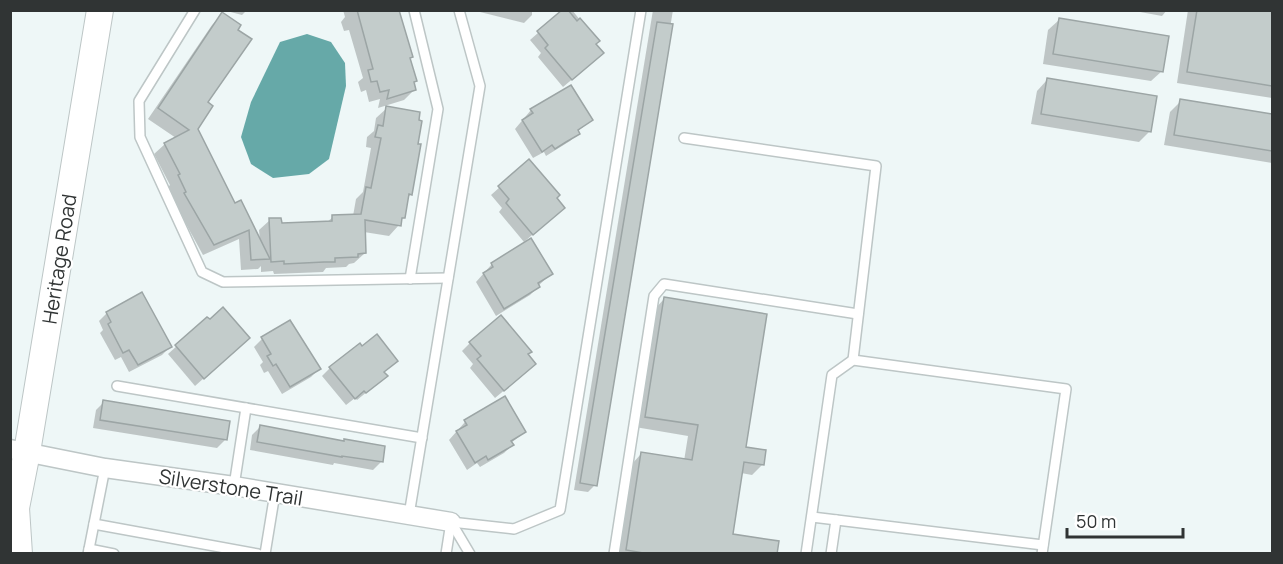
<svg xmlns="http://www.w3.org/2000/svg" width="1283" height="564" font-family="Manrope,sans-serif">
<rect width="100%" height="100%" fill="#eef7f7"/>
<path fill="#66a9a8" d="M307,34L331,42L345,63L346,86L329,159L309,174L273,178L251,164L241,137L251,102L280,42Z"/>
<g fill="#0003">
<path d="M223,10H247L242,15Z"/>
<path d="M343,10H394L409,59L414,90L404,100L378,108L380,99L369,102L366,90L361,92L358,82L363,78L349,30L344,31L341,22L345,17Z"/>
<path d="M472,10H532V15L524,23Z"/>
<path d="M564,10H572L597,41L594,44V61L563,87L538,57L541,53L530,40Z"/>
<path d="M653,10H673L595,485L588,492L574,490Z"/>
<path d="M1129,10H1167L1162,16Z"/>
<path d="M1188,10H1272V98L1177,83Z"/>
<path d="M223,14L206,103L196,128L234,205L260,241L259,230L270,220L280,225L327,222L333,217L353,216L356,199L363,192L371,148L366,147L367,137L374,131L376,118L387,108L411,194L407,198L403,217L399,225L389,236L364,232L365,253L354,263L349,264L346,267L326,268L323,272L274,274L273,271L261,272V266L258,269L241,270L239,239L203,255L175,204L176,203L168,187L170,185L154,154L165,144L176,138L148,119L212,25Z"/>
<path d="M1059,20L1162,71L1151,81L1043,64L1048,30Z"/>
<path d="M1047,80L1150,131L1139,142L1031,124L1037,91Z"/>
<path d="M1181,101L1272,116V163L1164,145L1170,112Z"/>
<path d="M531,110L591,120L577,132L578,133L570,141L546,156L544,152L533,158L515,129Z"/>
<path d="M529,161L555,198V215L524,242L499,212L502,208L491,195Z"/>
<path d="M492,264L551,274L538,286V287L530,295L496,316L476,282Z"/>
<path d="M142,294L170,347L162,355L129,372L121,357L115,360L100,333L103,330L99,321L107,313Z"/>
<path d="M664,299L744,448L763,464L752,475L741,473L731,535L775,554H617L631,465L641,454L684,461L688,436L635,427L654,310Z"/>
<path d="M207,319L240,346L195,386L168,354Z"/>
<path d="M262,339L319,369L311,377L282,394L268,371L264,373L260,365L263,362L254,347Z"/>
<path d="M470,343L527,355L526,372L495,398L470,368L473,364L462,351Z"/>
<path d="M330,368L383,372L378,383L357,400L355,398L346,405L322,376Z"/>
<path d="M104,402L225,440L217,448L93,428L96,410Z"/>
<path d="M465,422L525,432L511,443L512,445L504,453L480,467L477,463L467,470L449,440Z"/>
<path d="M260,427L343,442L381,462L373,470L334,463L333,465L250,450L252,435Z"/>
</g>
<g fill="#c3cccb" stroke="#9ca5a5" stroke-width="1.5">
<path d="M357,10H399L413,57L410,58L417,81L414,82L416,90L387,99L389,90L380,92L377,81L371,82L368,70L373,69Z"/>
<path d="M562,10H568L577,21L580,18L600,41L596,44L604,53L572,80L545,48L548,45L537,31Z"/>
<path d="M1197,10H1272V86L1187,72Z"/>
<path d="M222,12L241,25L238,30L252,39L208,102L213,106L198,129L235,203L241,200L270,259L251,260L249,230L214,245L184,193L186,192L178,175L180,174L164,143L189,130L158,108Z"/>
<path d="M1059,18L1169,36L1163,72L1053,54Z"/>
<path d="M657,22L673,24L597,486L580,483Z"/>
<path d="M1047,78L1157,96L1151,132L1041,114Z"/>
<path d="M571,85L593,120L578,130L580,134L566,142L555,149L552,145L542,152L522,120L533,113L530,109Z"/>
<path d="M1180,99L1272,114V151L1174,135Z"/>
<path d="M386,106L420,112L419,120L422,121L418,144H421L412,195L409,194L405,218H402L401,226L365,220L366,253L358,254V257L335,258V262H324L284,264V261L271,262L269,218H281L282,223L332,221V215L361,214L366,187L371,188L381,138L375,137L378,125L383,126Z"/>
<path d="M529,159L560,195L557,198L565,208L533,235L506,203L509,199L498,186Z"/>
<path d="M531,238L553,274L538,283L540,287L504,309L483,273L493,267L491,263Z"/>
<path d="M142,292L172,347L138,365L129,350L123,353L108,324L111,322L106,312Z"/>
<path d="M664,297L767,314L746,447L766,450L764,465L744,462L733,534L779,541L777,554H649L626,550L641,452L692,460L698,425L645,417Z"/>
<path d="M223,307L250,338L204,379L175,345L207,317L210,319Z"/>
<path d="M501,315L532,352L528,354L536,364L504,391L477,359L481,356L469,342Z"/>
<path d="M290,320L321,369L290,387L276,364L273,366L267,356L271,354L261,337Z"/>
<path d="M377,334L398,361L384,372L388,376L366,393L364,391L355,399L329,367L360,343L362,346Z"/>
<path d="M505,396L526,432L511,441L514,445L507,449L488,460L486,456L475,463L456,431L467,425L464,420Z"/>
<path d="M103,400L230,421L227,440L100,420Z"/>
<path d="M260,425L344,441V439L385,446L383,462L342,456V457L257,442Z"/>
</g>
<g fill="none" stroke-linecap="round" stroke-linejoin="round">
<g stroke="#bdc6c6" stroke-width="12">
<g id="service">
<path d="M195,10L139,101L140,137L202,272L223,282L448,278"/>
<path d="M684,138L876,166L853,360"/>
<path d="M410,279L438,109L414,10"/>
<path d="M117,386L422,438"/>
<path d="M234,486L246,408"/>
<path d="M409,515L480,86L459,10"/>
<path d="M812,517L1043,545"/>
<path d="M451,522L514,529L560,510L641,10"/>
<path d="M451,522L470,554"/>
<path d="M94,524L258,554"/>
<path d="M89,549L114,554"/>
<path d="M88,554L105,468"/>
<path d="M265,554L275,493"/>
<path d="M446,554L451,522"/>
<path d="M614,554L654,296L664,284L858,314"/>
<path d="M806,554L832,375L853,360L1066,389L1042,554"/>
<path d="M831,554L836,520"/>
</g>
</g>
<g stroke="#bdc6c6" stroke-width="21">
<path id="minor" d="M10,449L105,468L234,486L451,522"/>
</g>
<g stroke="#bdc6c6" stroke-width="28">
<g id="secondary">
<path d="M16,508L19,554"/>
<path d="M10,522L16,508L27,452L100,10"/>
</g>
</g>
<use href="#service" stroke="#fff" stroke-width="9"/>
<use href="#minor" stroke="#fff" stroke-width="18"/>
<use href="#secondary" stroke="#fff" stroke-width="26"/>
</g>
<g text-anchor="middle" dominant-baseline="central" stroke-width="4.5" stroke-linejoin="round" paint-order="stroke">
<g font-size="20" fill="#303434" stroke="#fff">
<text transform="translate(59 259) rotate(-81)">Heritage Road</text>
<text transform="translate(231 487) rotate(9)">Silverstone Trail</text>
</g>
</g>
<rect width="1283" height="564" fill="none" stroke="#303434" stroke-width="24"/>
<path d="M1067 528v9h116v-9" fill="none" stroke="#303434" stroke-width="3"/>
<text x="1076" y="528" font-size="18" fill="#303434" stroke="#ffffff" stroke-width="4.5" paint-order="stroke">50 m</text>
</svg>
